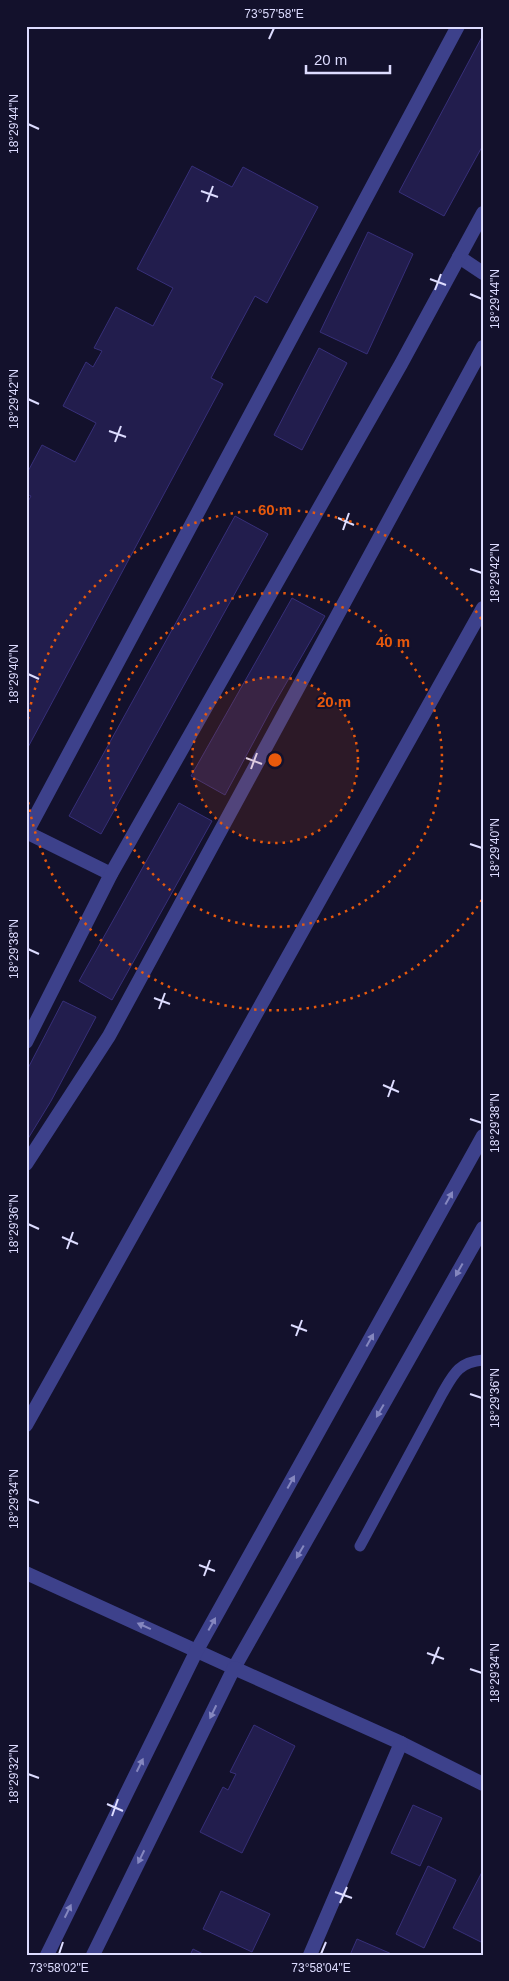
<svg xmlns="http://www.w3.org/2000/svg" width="509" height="1981" font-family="Arial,sans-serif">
<rect width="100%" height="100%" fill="#13112c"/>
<g fill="#221d4d" stroke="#372f79">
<path d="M483,35V145L444,216L399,192Z"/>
<path d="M192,166L232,187L243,167L318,207L267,303L255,296L211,378L223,384L26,751V505L31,496L26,494V475L42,445L75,462L96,423L63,406L86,362L93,367L102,351L94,348L116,307L153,326L173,288L137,269Z"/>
<path d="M368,232L413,254L367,354L320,332Z"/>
<path d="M319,348L347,363L302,450L274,435Z"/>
<path d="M235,516L268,534L101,834L69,816Z"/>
<path d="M292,598L325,616L273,706L225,795L191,776Z"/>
<path d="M179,803L212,821L112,1000L79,981Z"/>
<path d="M63,1001L96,1017L51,1101L26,1142V1072Z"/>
<path d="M254,1725L295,1746L242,1853L200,1832L223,1787L228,1790L236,1774L230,1772Z"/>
<path d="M413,1805L442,1818L420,1866L391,1853Z"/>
<path d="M428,1866L456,1880L424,1948L396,1934Z"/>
<path d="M482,1872L483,1873V1943L453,1928Z"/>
<path d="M221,1891L270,1914L252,1952L203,1929Z"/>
<path d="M357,1939L394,1955H350Z"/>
<path d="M193,1949L205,1955H190Z"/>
</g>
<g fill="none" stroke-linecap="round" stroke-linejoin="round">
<path stroke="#3d418b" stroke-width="11" d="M360,1546L442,1394C453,1375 458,1362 483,1360"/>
<g stroke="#3d418b" stroke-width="14">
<path d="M459,257L483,273"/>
<path d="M26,832L111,874"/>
<path d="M27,832L458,26"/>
<path d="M26,1042L111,874L401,364L483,213"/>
<path d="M26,1164L109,1036L483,347"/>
<path d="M26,1425L483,608"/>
<path d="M26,1573L234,1668L483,1228"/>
<path d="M47,1955L197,1650L483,1136"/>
<path d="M93,1955L234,1668L401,1743L483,1784"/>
<path d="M310,1955L401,1743"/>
</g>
</g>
<defs><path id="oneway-solid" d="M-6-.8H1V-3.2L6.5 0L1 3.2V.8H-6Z" transform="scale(1.25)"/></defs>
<g fill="#8587bf">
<use href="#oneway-solid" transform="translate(449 1198) rotate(-61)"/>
<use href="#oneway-solid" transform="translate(459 1270) rotate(119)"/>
<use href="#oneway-solid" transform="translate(370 1340) rotate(-61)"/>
<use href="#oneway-solid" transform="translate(380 1411) rotate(120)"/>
<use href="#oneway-solid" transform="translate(291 1482) rotate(-61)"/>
<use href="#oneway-solid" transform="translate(300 1552) rotate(120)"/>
<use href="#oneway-solid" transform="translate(212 1624) rotate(-61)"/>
<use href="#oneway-solid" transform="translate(144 1626) rotate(-156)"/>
<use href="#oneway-solid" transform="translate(213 1712) rotate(116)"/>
<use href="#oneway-solid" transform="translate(140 1765) rotate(-64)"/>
<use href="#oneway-solid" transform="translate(141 1857) rotate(116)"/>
<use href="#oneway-solid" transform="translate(68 1911) rotate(-64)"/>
</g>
<path fill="none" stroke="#dddcff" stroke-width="2" d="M269,39L274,28M28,124L39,129M201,191L218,197M207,202L213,186M430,279L446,285M435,290L441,274M470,294L482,299M28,399L39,404M109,431L126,437M115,442L121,426M338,518L354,525M343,530L349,513M470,569L482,573M28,674L39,679M246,758L262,764M251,769L257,753M470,844L482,848M28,949L39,954M154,998L170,1004M159,1009L165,993M383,1085L399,1092M388,1097L394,1080M470,1119L482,1123M28,1224L39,1229M62,1237L78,1244M67,1249L73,1232M291,1325L307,1331M296,1336L302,1320M470,1394L482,1398M28,1499L39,1503M199,1565L215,1571M204,1576L210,1560M427,1653L444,1659M432,1664L439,1647M470,1669L482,1673M28,1774L39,1778M107,1804L123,1811M112,1816L118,1799M335,1892L352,1898M340,1903L347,1887M59,1954L63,1942M321,1954L326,1942"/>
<circle cx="275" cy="760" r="83" fill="#e8590c" fill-opacity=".12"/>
<g fill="none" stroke="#e8590c" stroke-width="2.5" stroke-dasharray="2.5 5">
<circle cx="275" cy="760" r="83"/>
<circle cx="275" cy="760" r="167"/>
<path d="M482 900A250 250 0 0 1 26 786M26 734A250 250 0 0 1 482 620"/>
</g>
<circle cx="275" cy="760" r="8" fill="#e8590c" stroke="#13112c" stroke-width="2.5"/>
<g font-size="15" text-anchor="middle" font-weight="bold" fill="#e8590c" stroke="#13112c" stroke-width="4" stroke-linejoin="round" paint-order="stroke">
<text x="275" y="515">60 m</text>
<text x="393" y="647">40 m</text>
<text x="334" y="707">20 m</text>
</g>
<rect width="509" height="1981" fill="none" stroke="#13112c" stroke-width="55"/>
<path d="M306 65v8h84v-8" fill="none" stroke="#dddcff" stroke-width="2.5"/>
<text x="314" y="65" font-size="15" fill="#dddcff" stroke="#13112c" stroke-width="4" paint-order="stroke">20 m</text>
<rect x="28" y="28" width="454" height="1926" fill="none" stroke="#dddcff" stroke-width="2"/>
<g font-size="12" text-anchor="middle" fill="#dddcff">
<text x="274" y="18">73°57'58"E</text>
<text transform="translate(14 124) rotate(-90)" y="4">18°29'44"N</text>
<text transform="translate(495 299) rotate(-90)" y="4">18°29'44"N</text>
<text transform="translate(14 399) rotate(-90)" y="4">18°29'42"N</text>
<text transform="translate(495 573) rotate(-90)" y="4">18°29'42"N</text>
<text transform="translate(14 674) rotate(-90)" y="4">18°29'40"N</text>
<text transform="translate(495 848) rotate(-90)" y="4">18°29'40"N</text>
<text transform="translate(14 949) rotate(-90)" y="4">18°29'38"N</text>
<text transform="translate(495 1123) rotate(-90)" y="4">18°29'38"N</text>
<text transform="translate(14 1224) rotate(-90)" y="4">18°29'36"N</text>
<text transform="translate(495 1398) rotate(-90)" y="4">18°29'36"N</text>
<text transform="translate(14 1499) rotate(-90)" y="4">18°29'34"N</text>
<text transform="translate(495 1673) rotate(-90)" y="4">18°29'34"N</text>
<text transform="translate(14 1774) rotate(-90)" y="4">18°29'32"N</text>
<text x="59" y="1972">73°58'02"E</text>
<text x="321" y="1972">73°58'04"E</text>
</g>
</svg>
